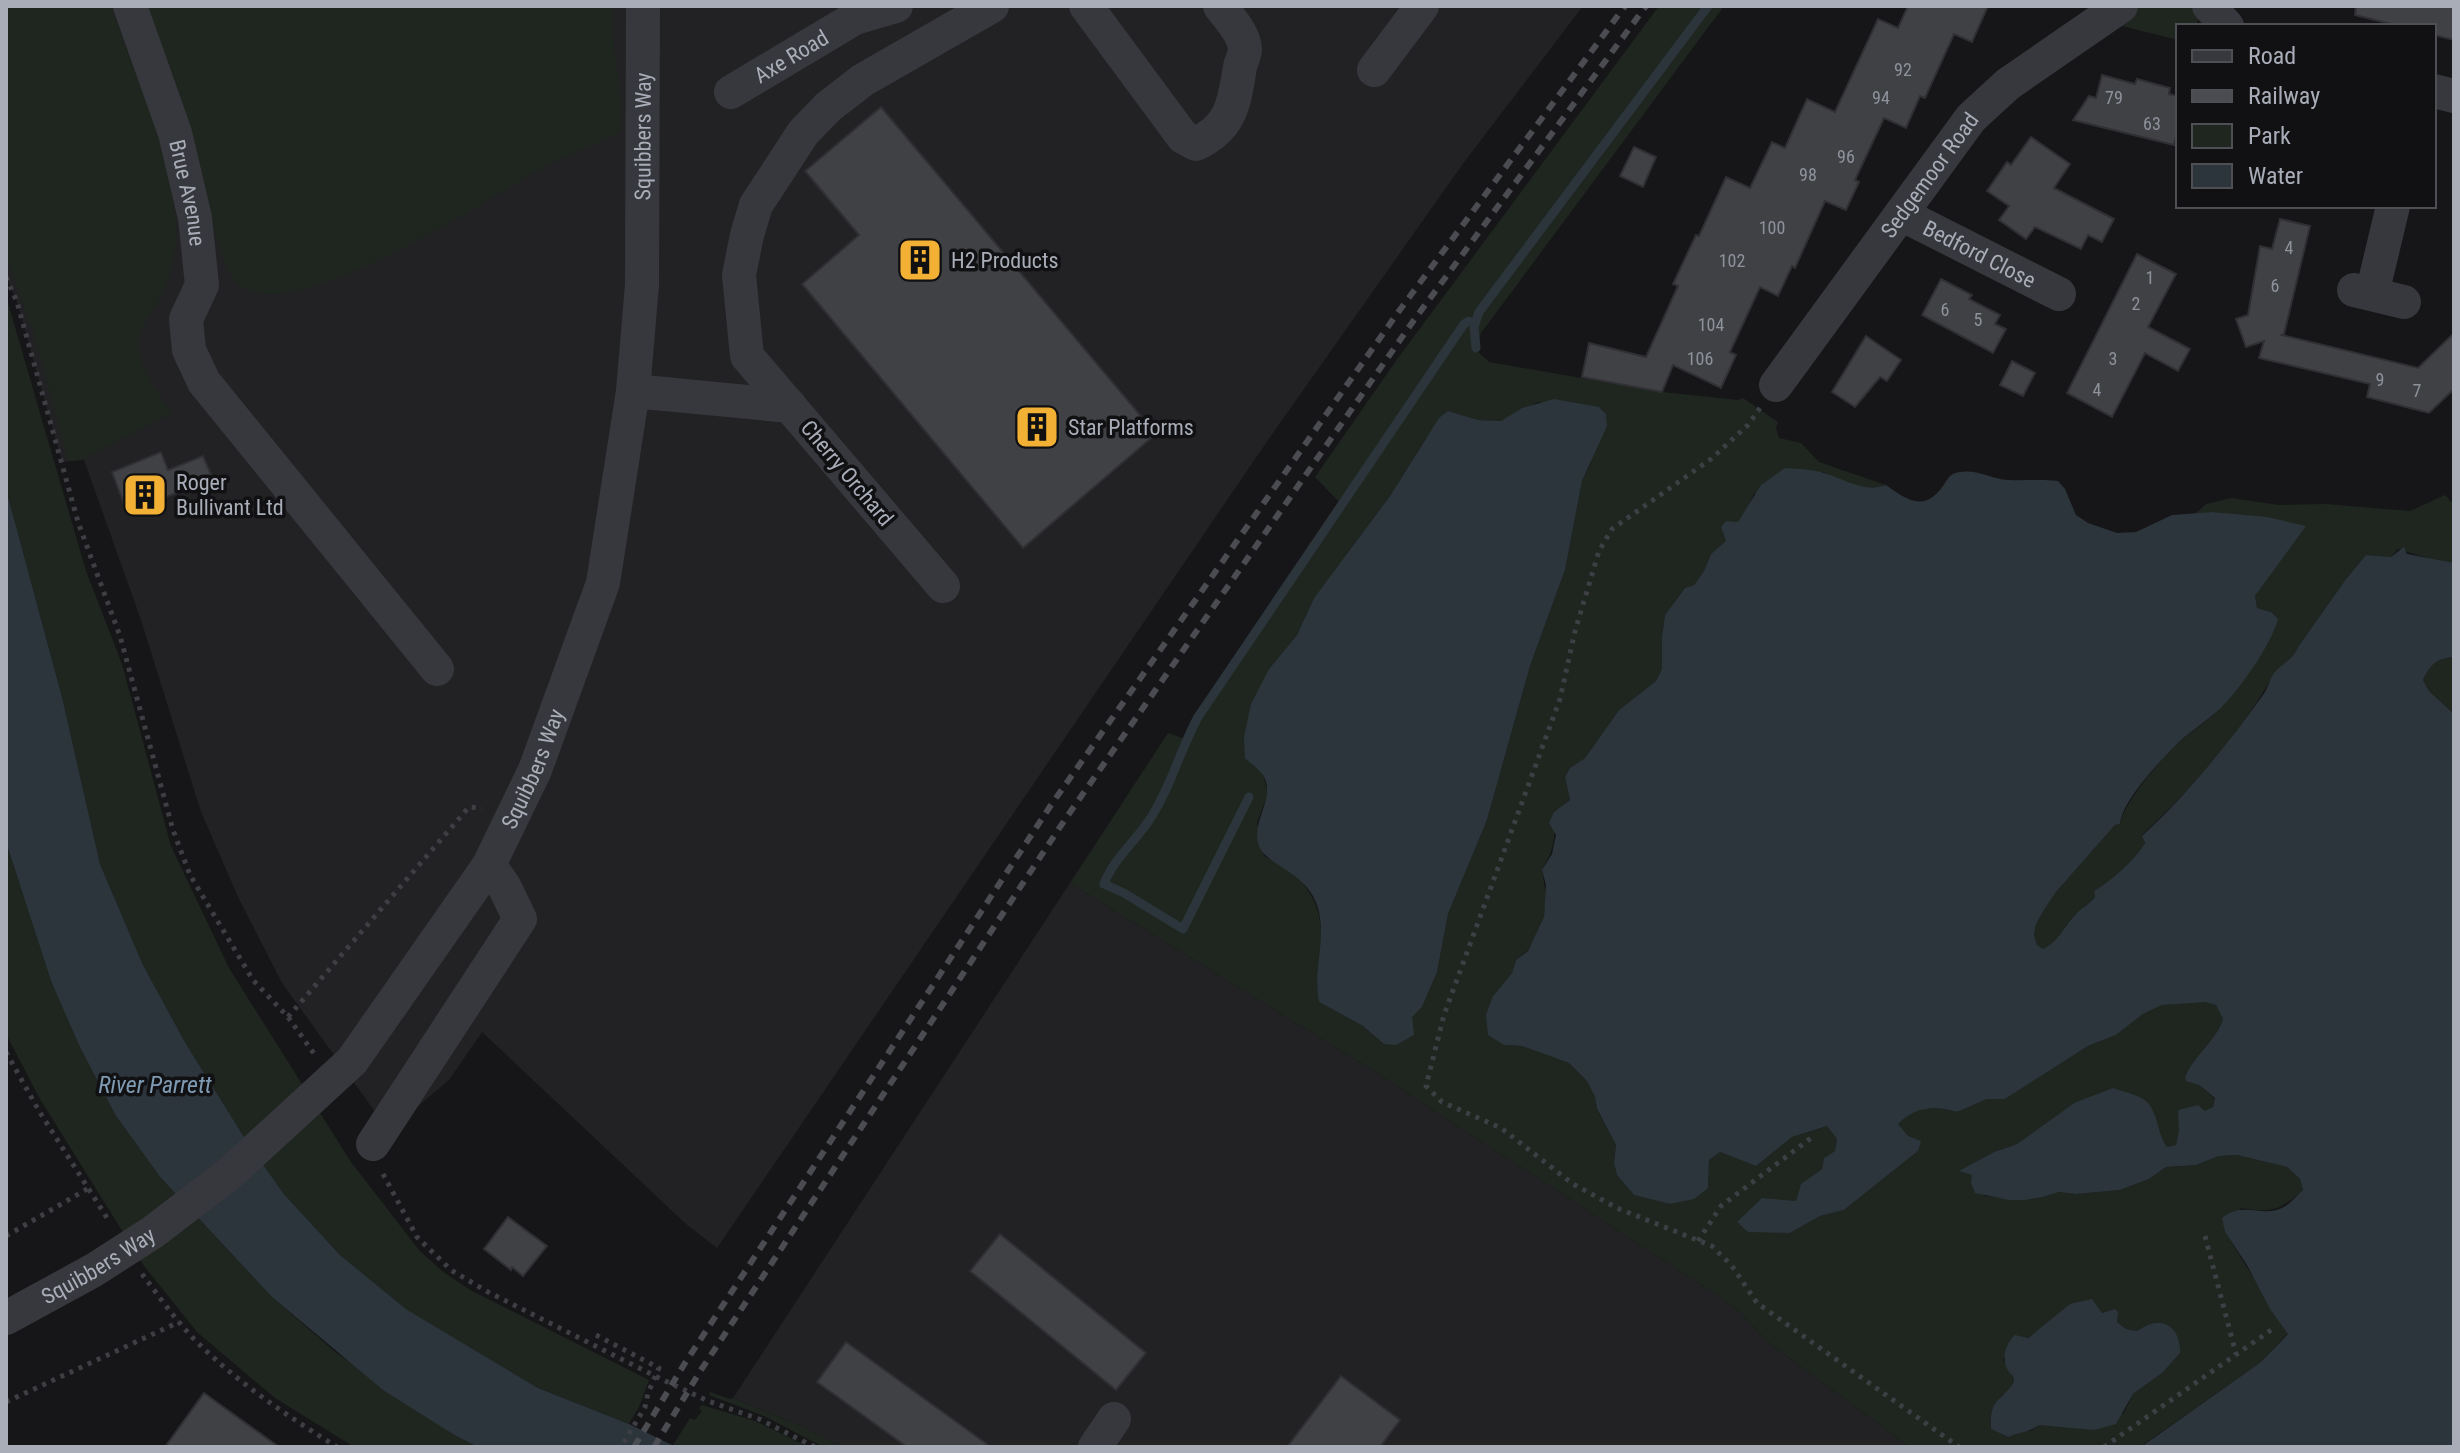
<svg xmlns="http://www.w3.org/2000/svg" width="2460" height="1453" font-family="'Roboto Condensed',sans-serif">
<rect width="100%" height="100%" fill="#161618"/>
<g fill="#222225">
<path d="M6,6H1583L1462,165L1266,443L717,1248L686,1224L482,1032L449,1080L389,1131L282,983L239,899L201,812L141,620L84,460L62,462L17,302L6,277Z"/>
<path d="M1070,883L1369,1068L1717,1295L1738,1310L1769,1343L1910,1447H842L801,1426L733,1398Z"/>
</g>
<g fill="#1e261f" fill-rule="evenodd">
<path d="M6,6H111C131,67 162,127 172,192C178,226 178,261 163,293C155,310 137,329 139,348C141,372 160,394 172,413L84,459L68,461L36,339L6,256Z"/>
<path d="M144,6H612C611,48 623,89 621,132C594,145 565,156 538,171C488,198 285,335 236,282C219,264 213,216 205,191C186,129 165,68 144,6Z"/>
<path d="M1659,6H1724L1481,333L1477,351L1489,362L1662,392L1738,400L1743,398L1778,422L1776,428L1779,438L1801,443L1819,462L1886,485C1864,492 1842,482 1823,472L1754,494L1747,510L1727,541L1711,554L1704,571L1694,585L1685,588L1665,615L1662,637V669L1656,681L1619,710L1585,758L1570,768L1565,777L1570,800L1554,812C1556,836 1554,850 1542,870L1546,895L1544,917L1536,937L1527,951L1516,960L1512,973L1493,996L1504,1045L1522,1046L1569,1063L1587,1081L1595,1097L1597,1110L1616,1145L1614,1163L1617,1175L1634,1195L1670,1204L1708,1188L1709,1160L1720,1152L1756,1166L1792,1137L1827,1126L1837,1139L1835,1151L1824,1158L1822,1169L1801,1185L1796,1202L1763,1198L1738,1222L1773,1231L1790,1233L1820,1216L1844,1210L1918,1151L1897,1124C1914,1107 1934,1105 1957,1112L1987,1099H2005L2088,1046L2116,1035L2143,1014L2162,1005L2205,1001L2216,1005L2223,1019C2216,1041 2194,1055 2185,1077L2187,1081L2199,1085L2215,1099L2213,1107L2179,1130L2176,1145L2167,1147L2161,1138L2150,1105L2074,1103L2017,1144L1994,1152L1960,1171L1972,1174L1984,1196L2025,1200L2043,1197L2059,1192L2076,1194L2120,1190L2149,1179L2166,1167L2196,1165L2219,1156L2237,1155L2287,1167L2300,1179L2303,1190C2279,1211 2272,1213 2241,1208L2225,1232L2288,1333L2261,1362L2140,1447H1910L1769,1343L1738,1310L1717,1295L1369,1068L1070,883L1168,733L1188,740L1198,717L1341,504L1315,477L1398,358ZM1538,402L1599,407L1606,414L1590,465L1582,481L1565,570L1530,666L1487,820L1448,914L1437,972L1422,1007L1384,1044L1363,1026L1319,1002C1315,985 1319,974 1321,958C1325,905 1311,880 1264,856L1257,823L1268,793L1263,775L1269,669L1297,635L1314,598L1390,496L1425,440L1448,411L1478,420L1501,421ZM2070,1304L2096,1307L2102,1313L2115,1309L2117,1322L2126,1329L2137,1331L2146,1325L2162,1373L2133,1394L2124,1413L2061,1426L2039,1425L2031,1431H2021L2008,1437L1991,1429C1989,1398 2000,1403 2014,1382L2013,1376L2003,1360L2007,1352L2061,1314Z"/>
<path d="M2139,6H2190L2199,16L2196,26H2178V40L2114,24L2130,9Z"/>
<path d="M6,296L86,571L122,664L171,846L229,968L351,1162L419,1250L442,1271L470,1290L649,1380L639,1407L629,1424L538,1388L406,1309L340,1255L283,1193L244,1137L186,1044L143,965L100,864L62,697L6,489Z"/>
<path d="M2445,495L2454,505V563L2441,562L2398,549L2391,557L2366,555L2346,579L2298,647C2293,661 2278,666 2271,679C2238,736 2191,790 2142,835L2145,843C2135,860 2111,881 2094,891L2095,897C2089,905 2081,908 2075,915C2062,928 2061,940 2043,950L2037,945L2034,935L2036,924L2044,910L2056,892L2115,825L2120,824C2122,806 2162,757 2177,744C2192,731 2210,720 2224,704C2244,680 2260,654 2275,627L2271,612L2257,608L2255,596L2305,526L2212,512L2195,514L2206,504L2231,498L2279,505L2326,504L2410,511Z"/>
<path d="M2454,657V714L2429,691L2423,680C2430,665 2437,658 2454,657Z"/>
<path d="M6,842L51,981L116,1116L161,1178L272,1297L334,1351L456,1436L478,1447H354L275,1398L197,1332L144,1266L40,1099L6,1034Z"/>
<path d="M710,1392L730,1399L733,1398L801,1426L842,1447H823L764,1416L709,1395Z"/>
<path d="M702,1405L755,1421L809,1447L673,1445L690,1418L695,1420L702,1411L699,1408Z"/>
</g>
<g fill="#2c353c">
<path d="M1554,399L1599,407L1606,414L1607,426L1582,481L1565,570L1530,666L1487,820L1448,914L1437,972L1422,1007L1412,1017L1414,1035L1396,1045L1384,1044L1363,1026L1319,1002C1312,970 1328,938 1317,905C1307,873 1265,864 1259,846C1250,821 1277,798 1263,775C1259,769 1250,763 1245,758L1244,737L1251,704L1269,669L1297,635L1314,598L1390,496L1439,418L1448,411L1478,420L1501,421L1522,408Z"/>
<path d="M1785,468C1797,469 1813,469 1824,473C1845,479 1863,493 1886,485C1903,497 1921,512 1939,491C1948,482 1946,474 1960,472C1978,469 1991,479 2008,480C2025,481 2041,479 2058,481L2065,489L2076,515L2088,523L2117,533L2136,532L2172,515L2212,512L2267,517L2306,526L2255,596L2257,608L2271,612L2278,619C2270,647 2241,687 2221,708C2206,722 2187,733 2173,748C2157,764 2122,802 2120,824L2115,825L2056,892L2044,910L2036,924L2034,935L2037,945L2043,949C2059,941 2063,928 2075,915C2081,908 2089,905 2095,897L2094,891C2111,881 2135,860 2145,843L2142,836C2188,794 2227,745 2263,695C2268,689 2269,680 2274,673C2282,663 2293,660 2298,647L2346,579L2366,555L2391,557L2404,547L2407,554L2454,563V657C2437,658 2430,665 2423,680L2429,691L2454,714V1447H2141L2261,1362L2288,1334L2270,1309L2247,1265L2225,1232L2222,1218C2244,1200 2262,1219 2284,1207C2290,1204 2297,1195 2303,1190L2300,1179L2287,1167L2237,1155L2219,1156L2196,1165L2166,1167L2149,1179L2120,1190L2076,1194L2059,1192L2043,1197L2025,1200H2009L1975,1193L1971,1183L1972,1175L1959,1171L1994,1152L2017,1144L2074,1103L2113,1088C2124,1092 2142,1095 2149,1104C2158,1116 2158,1135 2167,1147L2176,1145L2179,1130L2178,1110L2198,1105L2205,1111L2213,1107L2215,1098L2199,1085L2186,1081L2185,1077C2194,1055 2216,1041 2223,1019L2216,1005L2205,1002L2162,1005L2143,1014L2116,1035L2088,1046L2005,1099H1987L1957,1112C1935,1105 1914,1107 1898,1124L1908,1136L1921,1141L1918,1151L1844,1210L1820,1216L1790,1233L1748,1232L1737,1222L1762,1198L1796,1201L1801,1184L1822,1169L1824,1158L1835,1151L1837,1139L1827,1126L1792,1137L1756,1166L1720,1152L1709,1160L1708,1188L1694,1199L1670,1204L1634,1195L1617,1175L1614,1163L1616,1145L1597,1109L1595,1097L1587,1081L1569,1063L1522,1046L1504,1045L1488,1035L1486,1015L1493,996L1512,973L1516,960L1528,951L1544,917L1546,885L1542,870L1552,854L1556,835L1549,823L1554,812L1570,800L1565,777L1570,768L1585,758L1619,710L1656,681L1662,669V637L1665,615L1685,588L1694,585L1704,571L1711,554L1726,541L1721,527L1726,521L1738,522L1761,485Z"/>
<path d="M6,489L62,697L100,864L143,965L186,1044L244,1137L283,1193L340,1255L406,1309L538,1388L629,1424L676,1447H478L456,1436L383,1390L272,1297L161,1178L116,1116L80,1047L51,981L6,842Z"/>
<path d="M2092,1299L2102,1313L2115,1309L2118,1312L2117,1322L2126,1329L2137,1331C2160,1314 2181,1325 2180,1353L2162,1373L2133,1394L2116,1424L2094,1430L2039,1425C2030,1432 2019,1432 2008,1437L1991,1429C1989,1398 2000,1403 2014,1382L2013,1376C2000,1366 2003,1345 2015,1335L2028,1338L2070,1304Z"/>
</g>
<g fill="none" stroke-linecap="round" stroke-linejoin="round">
<g stroke="#2c353c" stroke-width="9">
<path d="M1476,348L1474,327L1479,312L1708,6"/>
<path d="M1249,797L1183,929L1124,893L1104,884C1114,858 1135,842 1150,819C1171,787 1180,750 1198,717L1464,324L1469,321"/>
</g>
</g>
<g fill="#404145" stroke="#303034" stroke-width="2">
<path d="M1908,6H1988L1972,42L1954,34L1925,98L1920,96L1906,128L1884,118L1855,180L1859,182L1846,210L1825,201L1795,268L1792,266L1778,296L1760,287L1730,352L1736,355L1721,388L1673,365L1662,392L1582,377L1589,343L1646,357L1678,286L1673,284L1696,235L1699,236L1726,177L1750,188L1772,142L1785,148L1807,99L1835,112L1878,19L1898,28Z"/>
<path d="M2356,6H2454V40L2434,35V26H2399L2355,15Z"/>
<path d="M2102,75L2135,84L2137,79L2170,88L2169,94L2178,96V129L2174,145L2073,120L2089,96L2096,98Z"/>
<path d="M881,107L1156,434L1023,548L802,284L859,235L805,171Z"/>
<path d="M2031,137L2070,164L2054,188L2114,219L2102,242L2088,235L2081,249L2035,227L2026,239L1999,220L2009,206L1987,191L2007,162L2011,165Z"/>
<path d="M1634,147L1656,157L1643,187L1620,176Z"/>
<path d="M2280,219L2310,226L2284,334L2282,335L2418,368L2454,333V389L2429,413L2367,397L2370,384L2259,358L2264,341L2246,347L2236,319L2248,315L2260,246L2272,249Z"/>
<path d="M2137,254L2176,274L2148,327L2190,349L2178,371L2145,353L2112,417L2067,393Z"/>
<path d="M1941,279L1972,295L1969,299L2000,315L1995,324L2006,329L1993,353L1922,315Z"/>
<path d="M1866,336L1901,360L1887,381L1880,377L1855,407L1832,392Z"/>
<path d="M2012,361L2035,373L2023,396L2000,385Z"/>
<path d="M161,452L168,470L203,456L213,479L127,512L112,472Z"/>
<path d="M508,1217L547,1246L523,1276L512,1267L511,1270L484,1249Z"/>
<path d="M1000,1234L1146,1353L1116,1390L970,1271Z"/>
<path d="M846,1342L991,1447H907L817,1382Z"/>
<path d="M1341,1376L1400,1420L1380,1447H1287Z"/>
<path d="M204,1393L279,1447H165Z"/>
</g>
<g fill="none" stroke-linecap="round" stroke-linejoin="round">
<g stroke="#3d3f44" stroke-width="5" stroke-dasharray="4 6" stroke-linecap="butt">
<path d="M6,277L17,302L78,522L120,636L173,830L190,875L253,980L288,1017L315,1055"/>
<path d="M1760,408L1748,425L1711,459L1612,529L1599,551L1575,631L1560,699L1444,1015L1426,1086L1442,1102L1501,1128L1573,1184L1617,1208L1712,1246L1732,1266L1757,1303L1959,1447"/>
<path d="M288,1017L469,807L482,808"/>
<path d="M6,1052L39,1111L109,1221"/>
<path d="M383,1174L417,1237L451,1270L488,1292L657,1377L708,1401L759,1419L815,1447"/>
<path d="M6,1236L89,1188"/>
<path d="M2205,1236L2236,1354"/>
<path d="M1698,1241L1721,1206L1811,1138"/>
<path d="M142,1274C158,1295 174,1318 193,1338C235,1381 286,1415 337,1447"/>
<path d="M596,1335L659,1368L648,1393L645,1407L621,1447"/>
<path d="M6,1402L179,1322"/>
<path d="M2104,1447L2274,1328"/>
</g>
<g stroke="#37383d" stroke-width="34">
<path id="s1" d="M130,6L175,133L195,218L202,285L186,319L189,350L204,382L437,669"/>
<path d="M1086,6L1183,137L1196,144C1232,127 1234,103 1240,67C1241,62 1245,55 1245,49C1244,33 1229,18 1220,6"/>
<path d="M2209,6L2227,26"/>
<path d="M1374,70L1422,6"/>
<path d="M2434,91L2454,96"/>
<path id="s2" d="M731,92L855,18L896,6"/>
<path id="s3" d="M1901,214L2059,294"/>
<path d="M2354,290L2404,302"/>
<path d="M2372,294L2393,206"/>
<path id="s4" d="M1776,385L1971,118L2008,84L2121,6"/>
<path d="M633,391L790,406"/>
<path d="M943,586L747,356L739,275L747,235L756,205L803,133L828,107L863,80L992,6"/>
<path d="M373,1144L520,919L504,886L489,865"/>
<path id="s5" d="M6,1318L94,1270L153,1232L230,1173L352,1061L489,865L535,770L603,583L633,391L642,285L643,6"/>
<path d="M1095,1447L1114,1419"/>
</g>
<g stroke="#4a4c52" stroke-width="6" stroke-dasharray="10 8" stroke-linecap="butt">
<path d="M634,1447L685,1363L1051,805L1399,311L1625,6"/>
<path d="M654,1447L701,1370L1066,818L1414,320L1646,6"/>
</g>
</g>
<defs>
<g id="building-square" transform="scale(2.3)"><rect x="-9" y="-9" width="18" height="18" rx="4" fill="#f2b134" stroke="#111113"/><path d="M-4-6H4V6H1V3H-1V6H-4ZM-2.5-4.3h1.7v1.8h-1.7ZM.8-4.3h1.7v1.8H.8ZM-2.5-1h1.7V.8h-1.7ZM.8-1h1.7V.8H.8Z" fill="#111"/></g>
</defs>
<g fill-rule="evenodd">
<use href="#building-square" x="920" y="260"/>
<use href="#building-square" x="1037" y="427"/>
<use href="#building-square" x="145" y="495"/>
</g>
<g text-anchor="middle" dominant-baseline="central" stroke-width="7" stroke-linejoin="round" paint-order="stroke">
<g font-size="18" fill="#8e929b">
<text x="1903" y="69">92</text>
<text x="1881" y="97">94</text>
<text x="2114" y="97">79</text>
<text x="2152" y="123">63</text>
<text x="1846" y="156">96</text>
<text x="1808" y="174">98</text>
<text x="1772" y="227">100</text>
<text x="2289" y="247">4</text>
<text x="1732" y="260">102</text>
<text x="2150" y="277">1</text>
<text x="2275" y="285">6</text>
<text x="2136" y="303">2</text>
<text x="1945" y="309">6</text>
<text x="1978" y="319">5</text>
<text x="1711" y="324">104</text>
<text x="1700" y="358">106</text>
<text x="2113" y="358">3</text>
<text x="2380" y="379">9</text>
<text x="2097" y="389">4</text>
<text x="2417" y="390">7</text>
</g>
<g font-size="22" fill="#a8adb8" stroke="#111113">
<text stroke="none"><textPath href="#s2" startOffset="70">Axe Road</textPath></text>
<text stroke="none"><textPath href="#s5" startOffset="1426">Squibbers Way</textPath></text>
<text stroke="none"><textPath href="#s4" startOffset="260">Sedgemoor Road</textPath></text>
<text stroke="none"><textPath href="#s1" startOffset="196">Brue Avenue</textPath></text>
<text stroke="none"><textPath href="#s3" startOffset="88">Bedford Close</textPath></text>
<text transform="translate(847 473) rotate(50)">Cherry Orchard</text>
<text stroke="none"><textPath href="#s5" startOffset="778">Squibbers Way</textPath></text>
<text stroke="none"><textPath href="#s5" startOffset="106">Squibbers Way</textPath></text>
</g>
<g font-size="22" fill="#a8adb8" stroke="#111113" text-anchor="start">
<text x="951" y="260">H2 Products</text>
<text x="1068" y="427">Star Platforms</text>
<text x="176" y="482">Roger<tspan x="176" dy="25">Bullivant Ltd</tspan></text>
</g>
<g font-size="24" font-style="italic" fill="#7f9bb3" stroke="#111113">
<text x="155" y="1085">River Parrett</text>
</g>
</g>
<rect width="2460" height="1453" fill="none" stroke="#a8adb8" stroke-width="16"/>
<rect x="2176" y="24" width="260" height="184" fill="#111113" stroke="#4d4f55" stroke-width="2"/>
<rect x="2192" y="50" width="40" height="12" fill="#37383d" stroke="#4d4f55" stroke-width="2"/>
<text x="2248" y="64" font-size="24" fill="#a8adb8">Road</text>
<rect x="2192" y="90" width="40" height="12" fill="#4a4c52" stroke="#4d4f55" stroke-width="2"/>
<text x="2248" y="104" font-size="24" fill="#a8adb8">Railway</text>
<rect x="2192" y="124" width="40" height="24" fill="#1e261f" stroke="#4d4f55" stroke-width="2"/>
<text x="2248" y="144" font-size="24" fill="#a8adb8">Park</text>
<rect x="2192" y="164" width="40" height="24" fill="#2c353c" stroke="#4d4f55" stroke-width="2"/>
<text x="2248" y="184" font-size="24" fill="#a8adb8">Water</text>
</svg>
